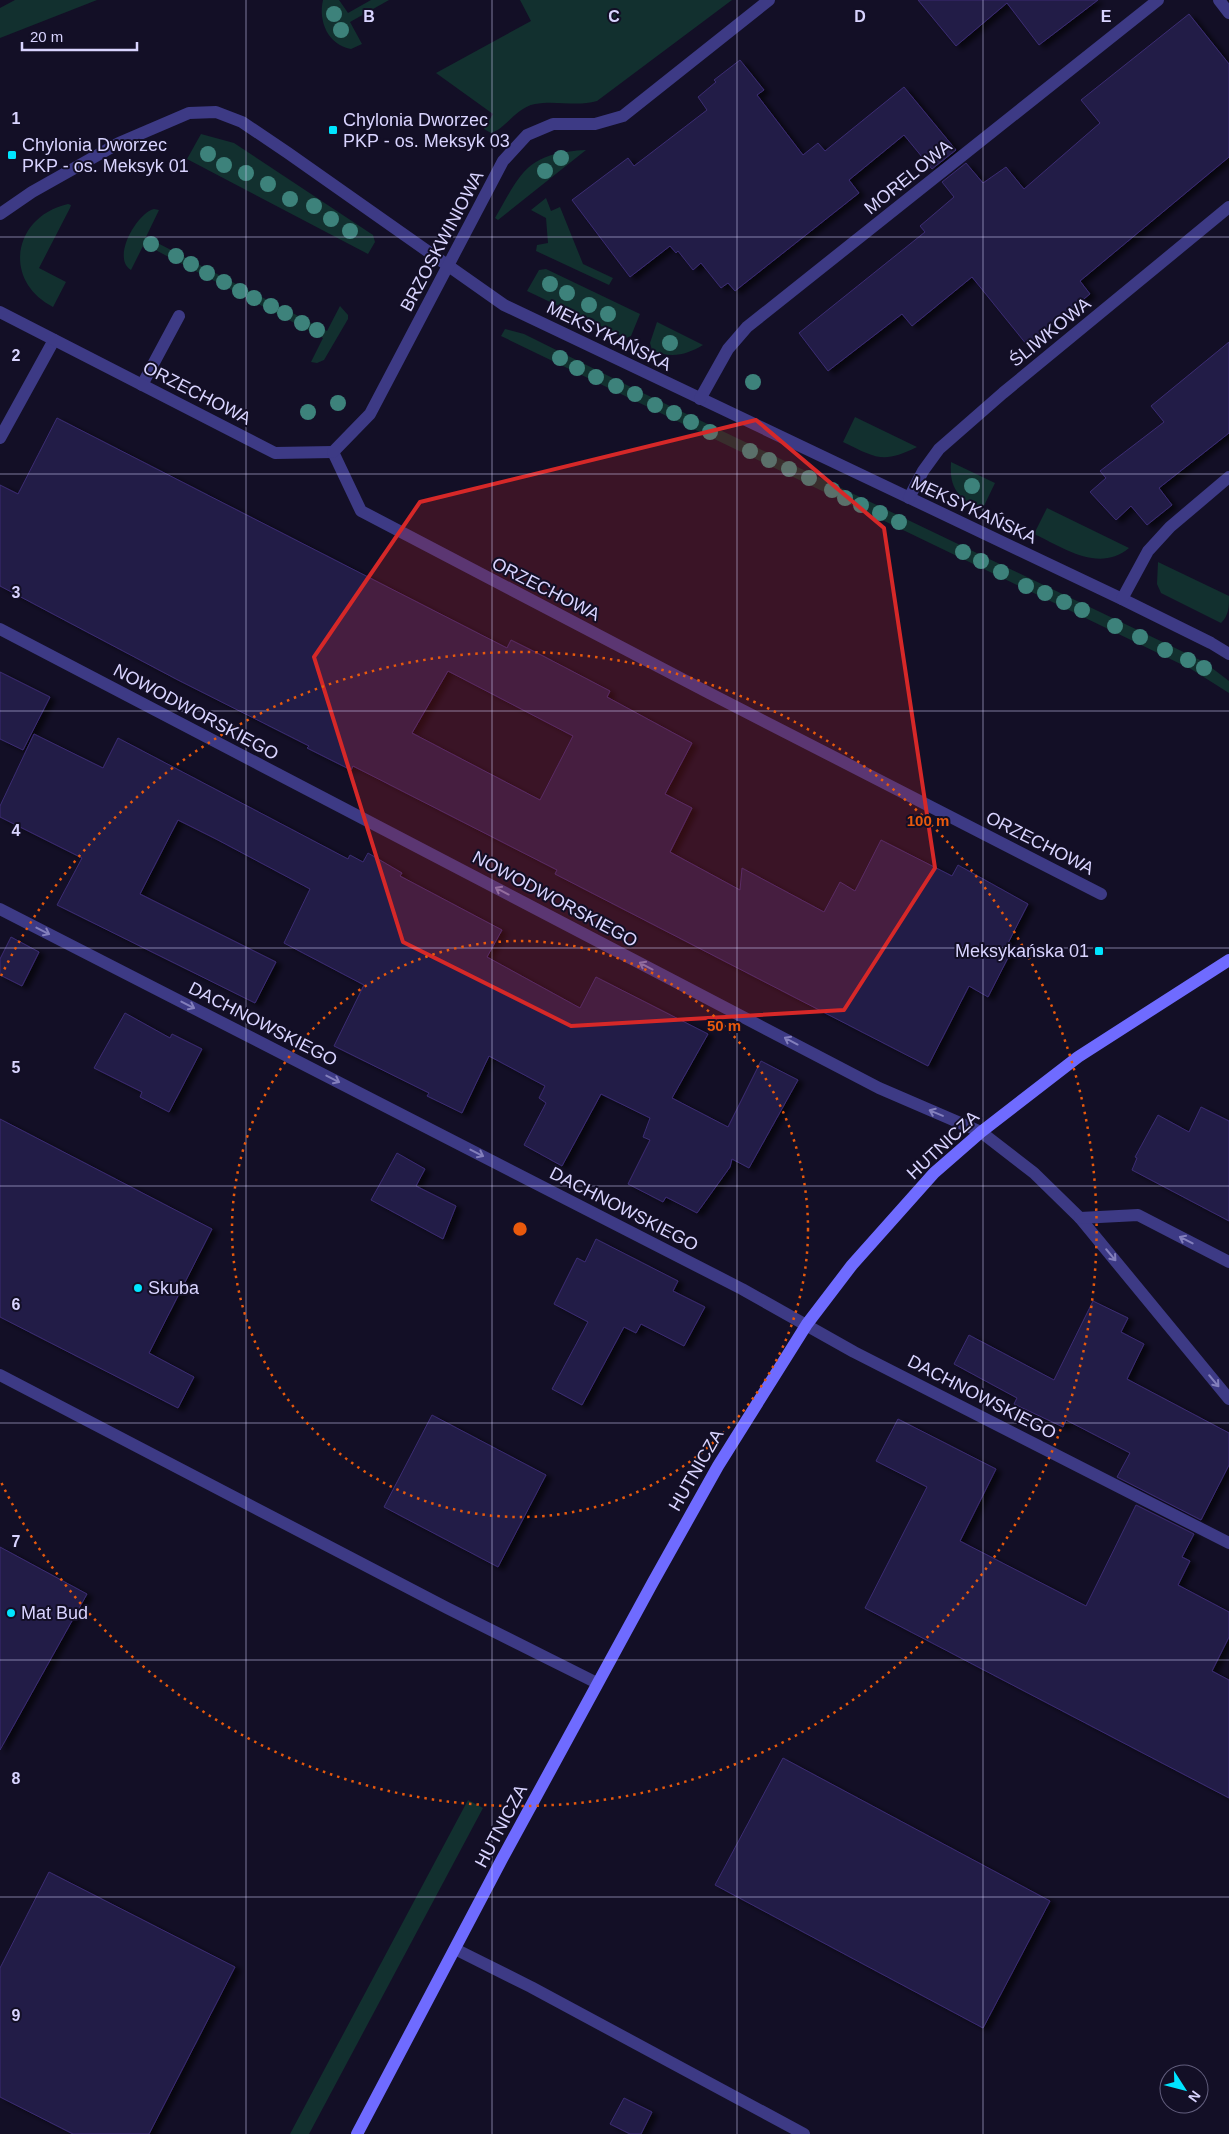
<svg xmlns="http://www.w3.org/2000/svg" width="1229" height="2134" font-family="Arial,sans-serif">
<defs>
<filter id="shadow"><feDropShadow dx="5.5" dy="3" stdDeviation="2.5" flood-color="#0009"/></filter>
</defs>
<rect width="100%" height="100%" fill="#130f26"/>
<g fill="#12302f">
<path d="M15,0H97L0,38V8Z"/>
<path d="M323,0H339L348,13L371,0H389L350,22L362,44L351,49C328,45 318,21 323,0Z"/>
<path d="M520,0H732L597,101C576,107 556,100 535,104C515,108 506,129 491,133L484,129L493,114L436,73L531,21Z"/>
<path d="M201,134L234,143L373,235L375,242L368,254L187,159Z"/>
<path d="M586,150L498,220L495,218C522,171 527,153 586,150Z"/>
<path d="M546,198L551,211L560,207L583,264L613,278L609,285L536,251L537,245L548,243L546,218L531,210Z"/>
<path d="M68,204L71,205L70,208L39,268L66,282L53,307C1,280 14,216 68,204Z"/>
<path d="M154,209L159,210L146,237L327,331L340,306L348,315V319L324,360L317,363L311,362L323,338L144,244L131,270C111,258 137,213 154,209Z"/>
<path d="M546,269L640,314L631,336L626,338L527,291L539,270Z"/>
<path d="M657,322L703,345C686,355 671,359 652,350L650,343Z"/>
<path d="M505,329L524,334L645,394L1171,646L1204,662L1229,681V693L1191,669L501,336Z"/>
<path d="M855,417L917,447C883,464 876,458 843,442Z"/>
<path d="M951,462L995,483L982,510C959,498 949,490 951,462Z"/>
<path d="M1047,508L1129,548C1099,573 1064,548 1034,534Z"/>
<path d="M1158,562L1229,596C1229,607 1229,615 1221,623L1161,593L1157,584Z"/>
<path d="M468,1800L483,1808L309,2134H290Z"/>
</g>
<g fill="#241b47" stroke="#3b2d73" fill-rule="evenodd" filter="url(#shadow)">
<path d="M918,0H1098L1039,45L1007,3L956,46Z"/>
<path d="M1189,14L1229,64V157L1080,281L1090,294L1027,345L972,277L912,326L902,314L828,371L799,333L925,232L920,226L954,197L942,182L966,163L983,183L1006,167L1024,189L1100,123L1081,100Z"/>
<path d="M740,60L764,90L757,95L803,155L818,143L825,151L904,87L956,150L932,169L904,135L849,180L859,193L735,291L728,283L721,288L701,263L693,270L678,251L676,253L670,246L630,277L572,200L628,158L634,166L707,110L698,97L716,82L714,80Z"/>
<path d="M1229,342V433L1159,488L1172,505L1147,525L1131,506L1116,520L1090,492L1106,478L1100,471L1164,422L1151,406Z"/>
<path d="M57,418L507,648L511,640L545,657L610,691L607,697L692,743L665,794L692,808L670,852L740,890L742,868L824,912L840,882L855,891L881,840L952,876L958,865L1028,904L1005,949L1011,952L988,997L969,986L928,1066L555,874L557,870L353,766L351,770L307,748L309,746L176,679L0,586V485L18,494ZM448,671L573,736L540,800L412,733Z"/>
<path d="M0,672L50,697L23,750L0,739Z"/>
<path d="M34,734L103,768L118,738L348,859L350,855L363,862L368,853L402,873L400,876L502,930L487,957L580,1008L596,977L708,1034L672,1098L728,1127L761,1061L798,1080L749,1168L732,1159L730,1167L697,1213L666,1197L663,1202L628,1184L650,1140L643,1137L650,1118L601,1094L562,1166L524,1145L546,1103L539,1098L545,1086L489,1056L462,1113L427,1096L429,1093L334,1046L364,985L284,943L310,889L216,839L178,820L140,894L276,962L255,1003L57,905L82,858L0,817V806Z"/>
<path d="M11,937L39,952L22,986L0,975V959Z"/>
<path d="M125,1013L170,1038L172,1034L202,1049L169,1112L140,1097L142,1092L94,1068Z"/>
<path d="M1201,1107L1229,1121V1221L1132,1170L1137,1158L1135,1157L1158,1115L1189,1132Z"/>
<path d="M0,1119L212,1229L149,1353L194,1377L178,1408L0,1317Z"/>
<path d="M397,1153L425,1169L416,1186L456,1206L443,1239L371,1200Z"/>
<path d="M596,1239L678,1281L673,1291L705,1307L684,1346L641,1324L636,1333L624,1327L582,1405L552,1389L588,1322L554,1304L577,1258L585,1262Z"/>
<path d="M1093,1301L1128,1318L1121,1332L1144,1344L1127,1379L1229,1433V1465L1201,1520L1117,1477L1130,1453L1066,1420L1063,1427L1014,1404L1017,1398L954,1364L969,1335L1054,1380Z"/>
<path d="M432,1415L546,1475L498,1567L384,1507Z"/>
<path d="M898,1419L996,1469L960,1541L1086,1606L1136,1505L1194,1534L1182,1557L1190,1561L1178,1585L1229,1612V1637L1212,1671L1229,1680V1798L865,1608L927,1487L876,1461Z"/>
<path d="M0,1547L87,1594L0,1750Z"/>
<path d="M783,1758L1050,1901L983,2028L715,1885Z"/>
<path d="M49,1872L235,1967L149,2134H73L0,2097V1968Z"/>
<path d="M624,2098L652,2112L641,2134H630L610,2124Z"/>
</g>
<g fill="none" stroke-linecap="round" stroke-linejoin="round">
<g stroke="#3d3a85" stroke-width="12">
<path d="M142,385L179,316"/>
<path d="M0,438L54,340"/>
<path d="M0,1375L447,1608L597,1683"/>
<path d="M455,1949L531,1987L804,2134"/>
</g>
<g stroke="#3d3a85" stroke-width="12">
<path d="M1219,0L1229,13"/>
<path d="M0,214L32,192L119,143L189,113L216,112L242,122L288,153L504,305L1122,599L1211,643L1229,654"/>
<path d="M0,312L275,453L333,452"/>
<path d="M700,399L728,349L747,327L1158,0"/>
<path d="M333,452L361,511L709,693L1101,894"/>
<path d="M333,452L370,414L503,161L527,135L553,124H595L623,116L769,0"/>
<path d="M909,498L923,471L939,449L1003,393L1229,207"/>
<path d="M1122,599L1148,551L1170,527L1229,477"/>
<path d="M0,629L879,1088L981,1132L1034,1173L1080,1218L1229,1399"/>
<path d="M0,909L742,1289L854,1352L1229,1543"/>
<path d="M1080,1218L1138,1215L1229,1262"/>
</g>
<path stroke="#6f6bff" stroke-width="12" d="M357,2134L502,1859L653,1582L718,1466L807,1324L852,1265L934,1173L981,1132L1078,1057L1229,960"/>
</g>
<g fill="#3d827b">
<circle cx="334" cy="14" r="8"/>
<circle cx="341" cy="30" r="8"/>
<circle cx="208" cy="154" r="8"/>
<circle cx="561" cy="158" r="8"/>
<circle cx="224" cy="165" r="8"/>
<circle cx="545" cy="171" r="8"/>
<circle cx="246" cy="173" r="8"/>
<circle cx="268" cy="184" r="8"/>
<circle cx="290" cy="199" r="8"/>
<circle cx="314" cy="206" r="8"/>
<circle cx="331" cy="219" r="8"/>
<circle cx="350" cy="231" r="8"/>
<circle cx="151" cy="244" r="8"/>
<circle cx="176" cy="256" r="8"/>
<circle cx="191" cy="264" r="8"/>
<circle cx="207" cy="273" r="8"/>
<circle cx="224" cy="282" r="8"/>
<circle cx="550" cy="284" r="8"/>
<circle cx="240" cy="291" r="8"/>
<circle cx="567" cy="293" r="8"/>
<circle cx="254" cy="298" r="8"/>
<circle cx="589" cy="305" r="8"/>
<circle cx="271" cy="306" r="8"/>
<circle cx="285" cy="313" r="8"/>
<circle cx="608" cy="314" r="8"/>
<circle cx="302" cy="323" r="8"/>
<circle cx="317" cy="330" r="8"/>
<circle cx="670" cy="343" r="8"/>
<circle cx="560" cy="358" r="8"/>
<circle cx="577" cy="368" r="8"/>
<circle cx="596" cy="377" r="8"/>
<circle cx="753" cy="382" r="8"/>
<circle cx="616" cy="386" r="8"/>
<circle cx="635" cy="394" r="8"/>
<circle cx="338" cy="403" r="8"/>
<circle cx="655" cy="405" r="8"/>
<circle cx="308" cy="412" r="8"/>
<circle cx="674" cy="413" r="8"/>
<circle cx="691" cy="422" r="8"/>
<circle cx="710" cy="432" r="8"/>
<circle cx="750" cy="451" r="8"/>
<circle cx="769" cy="460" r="8"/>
<circle cx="789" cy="469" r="8"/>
<circle cx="809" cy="478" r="8"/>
<circle cx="972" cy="486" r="8"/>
<circle cx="832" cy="490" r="8"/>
<circle cx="845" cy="498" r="8"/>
<circle cx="861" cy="505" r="8"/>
<circle cx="880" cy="513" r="8"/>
<circle cx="899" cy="522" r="8"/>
<circle cx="963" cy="552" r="8"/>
<circle cx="981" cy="561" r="8"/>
<circle cx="1001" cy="572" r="8"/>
<circle cx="1026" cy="586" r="8"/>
<circle cx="1045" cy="593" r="8"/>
<circle cx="1064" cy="602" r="8"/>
<circle cx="1082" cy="610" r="8"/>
<circle cx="1115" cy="626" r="8"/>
<circle cx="1140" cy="637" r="8"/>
<circle cx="1165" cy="650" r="8"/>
<circle cx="1188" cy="660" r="8"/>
<circle cx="1204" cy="668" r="8"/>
</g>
<defs><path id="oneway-shaft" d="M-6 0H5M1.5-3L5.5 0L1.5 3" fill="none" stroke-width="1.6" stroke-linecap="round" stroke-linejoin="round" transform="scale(1.25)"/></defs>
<g stroke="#837fbc">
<use href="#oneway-shaft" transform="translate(502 891) rotate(-152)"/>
<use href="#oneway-shaft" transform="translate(43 931) rotate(27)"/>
<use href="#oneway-shaft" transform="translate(646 966) rotate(-152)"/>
<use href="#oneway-shaft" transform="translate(188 1005) rotate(27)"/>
<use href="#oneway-shaft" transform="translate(791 1041) rotate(-152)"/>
<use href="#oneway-shaft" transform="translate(333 1079) rotate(27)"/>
<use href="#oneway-shaft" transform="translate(936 1113) rotate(-157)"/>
<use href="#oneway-shaft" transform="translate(477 1153) rotate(27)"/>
<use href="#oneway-shaft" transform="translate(1186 1240) rotate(-153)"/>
<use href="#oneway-shaft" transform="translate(1111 1255) rotate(50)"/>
<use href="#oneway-shaft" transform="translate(1214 1381) rotate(50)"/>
</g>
<path fill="#d62828" fill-opacity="0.2" stroke="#d62828" stroke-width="4" stroke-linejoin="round" d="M756,420L884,528L935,868L844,1010L571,1026L403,942L314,657L420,502Z"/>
<path fill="none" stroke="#d9d4ff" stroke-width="1" stroke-opacity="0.55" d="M246,0V2134M492,0V2134M737,0V2134M983,0V2134M0,237H1229M0,474H1229M0,711H1229M0,948H1229M0,1186H1229M0,1423H1229M0,1660H1229M0,1897H1229"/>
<g fill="none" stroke="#e8590c" stroke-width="2.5" stroke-dasharray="2.5 5">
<circle cx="520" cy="1229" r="288"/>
<path d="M1 976A577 577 0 1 1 1 1482"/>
</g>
<g fill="#00e5ff" stroke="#130f26" stroke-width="2">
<rect x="328" y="125" width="10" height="10" rx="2.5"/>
<rect x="7" y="150" width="10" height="10" rx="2.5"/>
<rect x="1094" y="946" width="10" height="10" rx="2.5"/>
<circle cx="138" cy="1288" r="5"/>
<circle cx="11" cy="1613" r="5"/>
</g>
<g text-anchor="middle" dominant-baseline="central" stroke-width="4" stroke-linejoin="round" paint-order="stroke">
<g font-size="18" fill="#d9d4ff" stroke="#130f26" text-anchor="start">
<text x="343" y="120">Chylonia Dworzec<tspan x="343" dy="21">PKP - os. Meksyk 03</tspan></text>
<text x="22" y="145">Chylonia Dworzec<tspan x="22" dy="21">PKP - os. Meksyk 01</tspan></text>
<text x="1089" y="951" text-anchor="end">Meksykańska 01</text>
<text x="148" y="1288">Skuba</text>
<text x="21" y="1613">Mat Bud</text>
</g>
<g font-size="18" fill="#d9d4ff" stroke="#130f26">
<text transform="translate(908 177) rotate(-39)">MORELOWA</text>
<text transform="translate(442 241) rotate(-62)">BRZOSKWINIOWA</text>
<text transform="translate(1050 332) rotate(-39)">ŚLIWKOWA</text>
<text transform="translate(609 336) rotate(26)">MEKSYKAŃSKA</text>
<text transform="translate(197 393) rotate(27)">ORZECHOWA</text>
<text transform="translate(974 510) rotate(25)">MEKSYKAŃSKA</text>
<text transform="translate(546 589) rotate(27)">ORZECHOWA</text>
<text transform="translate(196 712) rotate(28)">NOWODWORSKIEGO</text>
<text transform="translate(1040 843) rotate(27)">ORZECHOWA</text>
<text transform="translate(555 899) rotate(28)">NOWODWORSKIEGO</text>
<text transform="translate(263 1024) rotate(27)">DACHNOWSKIEGO</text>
<text transform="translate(943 1145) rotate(-43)">HUTNICZA</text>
<text transform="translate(624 1209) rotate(27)">DACHNOWSKIEGO</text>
<text transform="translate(982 1397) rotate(27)">DACHNOWSKIEGO</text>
<text transform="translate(696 1470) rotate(-60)">HUTNICZA</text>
<text transform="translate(501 1826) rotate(-62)">HUTNICZA</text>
</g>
</g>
<g font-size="16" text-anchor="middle" font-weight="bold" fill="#d9d4ff" stroke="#130f26" stroke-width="4" stroke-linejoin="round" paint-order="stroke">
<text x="369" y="22">B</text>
<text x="614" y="22">C</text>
<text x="860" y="22">D</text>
<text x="1106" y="22">E</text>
<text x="16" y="124">1</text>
<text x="16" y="361">2</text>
<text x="16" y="598">3</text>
<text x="16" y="836">4</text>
<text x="16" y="1073">5</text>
<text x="16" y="1310">6</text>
<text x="16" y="1547">7</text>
<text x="16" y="1784">8</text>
<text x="16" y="2021">9</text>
</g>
<circle cx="520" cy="1229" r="8" fill="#e8590c" stroke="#130f26" stroke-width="2.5"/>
<g font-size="15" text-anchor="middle" font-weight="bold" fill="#e8590c" stroke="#130f26" stroke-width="4" stroke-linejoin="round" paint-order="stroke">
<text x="928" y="826">100 m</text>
<text x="724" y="1031">50 m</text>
</g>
<g transform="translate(1184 2089) rotate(126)"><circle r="24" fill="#130f26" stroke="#625e7d"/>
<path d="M0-4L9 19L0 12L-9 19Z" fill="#00e5ff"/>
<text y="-8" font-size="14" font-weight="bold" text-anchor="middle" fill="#d9d4ff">N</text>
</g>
<path d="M22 42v8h115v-8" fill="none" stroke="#d9d4ff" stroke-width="2.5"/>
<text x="30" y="42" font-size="15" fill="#d9d4ff" stroke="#130f26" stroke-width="4" paint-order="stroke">20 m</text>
</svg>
